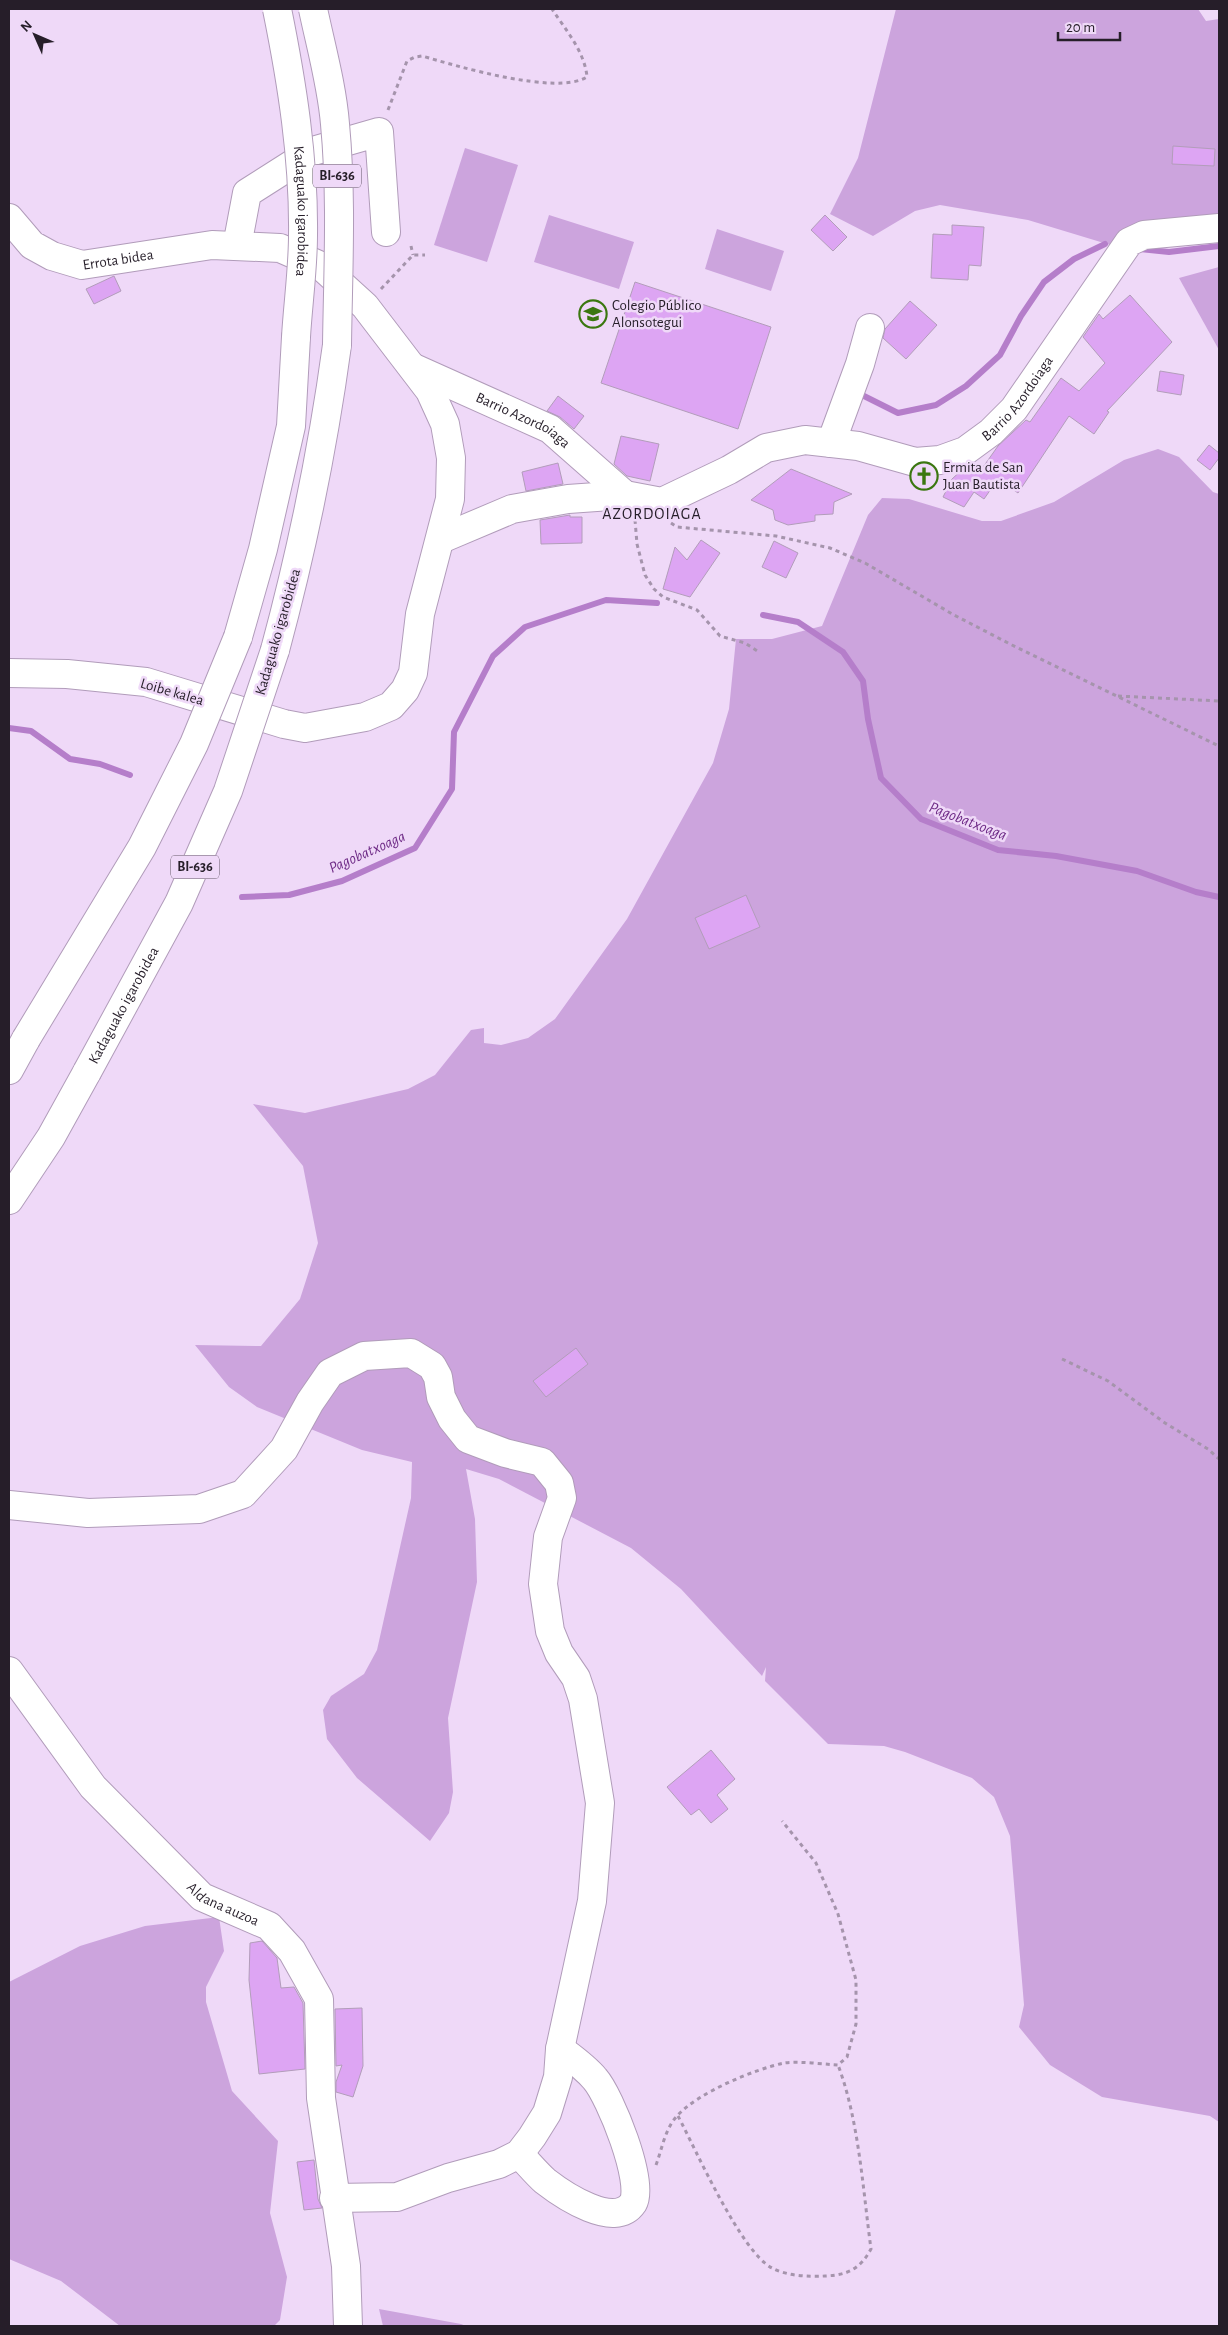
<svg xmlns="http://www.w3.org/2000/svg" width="1228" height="2335" font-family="'Alegreya Sans',sans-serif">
<rect width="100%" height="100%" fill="#efd9f8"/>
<g fill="#cca4dd">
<path d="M896,9H1198L1206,21L1219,19V238L1127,250L1028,220L940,205L915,211L873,236L830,214L858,158Z"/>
<path d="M465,148L518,165L487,262L434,245Z"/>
<path d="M549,215L634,242L619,289L534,262Z"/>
<path d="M717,229L784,251L771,291L705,269Z"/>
<path d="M1219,267V350L1179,278Z"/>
<path d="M1158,449L1179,457L1213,492L1219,494V2122L1210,2116L1102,2097L1050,2065L1019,2027L1024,2005L1010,1836L994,1797L972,1778L905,1752L884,1746L828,1744L765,1681L766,1667L762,1676L681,1589L631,1548L499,1479L466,1469L475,1519L477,1582L448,1718L453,1792L449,1813L430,1841L357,1778L327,1739L323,1710L331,1696L364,1674L377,1650L411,1498L412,1462L362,1450L257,1407L229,1387L195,1345L261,1346L300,1299L318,1243L303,1166L253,1104L305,1113L408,1089L435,1075L471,1030L484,1028V1043L501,1045L528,1038L555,1019L627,919L713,763L729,709L736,639H772L822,626L868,515L882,498L909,499L982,521H1001L1054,502L1124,460Z"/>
<path d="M219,1917L224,1951L206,1987V2002L232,2091L278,2141L270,2213L287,2277L280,2320L274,2326H120L61,2281L9,2259V1982L80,1946L145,1926Z"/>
<path d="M379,2309L461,2324L466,2326H383Z"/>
</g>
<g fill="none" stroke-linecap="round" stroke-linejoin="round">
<g stroke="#b57eca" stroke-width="6">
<path d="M1140,249L1169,252L1219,246"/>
<path d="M860,394L898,413L936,405L966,386L1000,355L1021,316L1044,282L1074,259L1105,244"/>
<path d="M763,615L798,622L843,652L863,681L868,719L881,778L921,819L998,850L1056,856L1137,871L1196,892L1219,897"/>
<path d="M9,728L31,731L70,759L100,764L130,775"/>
<path d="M242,897L289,895L342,881L415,848L452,789L454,732L493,656L525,627L606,600L657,603"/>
</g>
</g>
<g fill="#dda5f3" stroke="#b29dba">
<path d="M1173,146L1215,149L1214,166L1172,164Z"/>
<path d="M825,215L847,237L833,251L811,230Z"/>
<path d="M952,225L984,227L981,266L969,265L968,280L931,278L933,234L952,235Z"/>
<path d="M114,276L121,291L94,304L86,289Z"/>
<path d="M635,282L771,327L738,429L601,383Z"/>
<path d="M1130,295L1172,342L1107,411L1109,412L1094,434L1069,416L1018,493L998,479L984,499L974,492L964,507L943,497L952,479L964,468L973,464L981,470L998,446L1026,420L1030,422L1061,378L1079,391L1105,363L1083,337L1099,314L1103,319Z"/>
<path d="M910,301L937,325L906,359L883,338L885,329Z"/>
<path d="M1160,371L1184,375L1181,395L1157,391Z"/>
<path d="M558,396L584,416L574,429L560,417L547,411Z"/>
<path d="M621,436L659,444L650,481L627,476L614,464Z"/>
<path d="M1209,445L1219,453V458L1210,470L1197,460Z"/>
<path d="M558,463L563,484L526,491L522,472Z"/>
<path d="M791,469L852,494L834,502L833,514L815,515V521L788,525L775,520L773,510L751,500Z"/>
<path d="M570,515V517H582V543L541,544L540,520Z"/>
<path d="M701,540L720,553L690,597L663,589L675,547L687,560Z"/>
<path d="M774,541L798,553L786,578L762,567Z"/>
<path d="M746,895L760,927L709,949L695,918Z"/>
<path d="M576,1348L588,1364L546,1397L533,1381Z"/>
<path d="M711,1750L735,1779L717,1795L728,1809L711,1823L699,1809L691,1815L667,1787Z"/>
<path d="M262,1941L277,1958L281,1988L294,1987L303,2003L305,2069L259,2074L249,1980L250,1943Z"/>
<path d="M362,2008L363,2066L353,2097L336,2092V2082L342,2065L336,2066L335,2009Z"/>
<path d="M314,2160L318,2199L322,2208L304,2210L297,2162Z"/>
</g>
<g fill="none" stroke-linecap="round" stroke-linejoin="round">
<g stroke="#b19cba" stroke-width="30">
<g id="minor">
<path id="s1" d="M9,218L32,245L52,256L82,265L212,245L280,248L321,266L365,306L430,391L445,424L451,458L450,499L420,614L413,673L405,690L391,706L365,717L305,728L284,724L146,682L67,674L9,673"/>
<path d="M237,246L247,193L313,151L379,132L386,232"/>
<path id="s2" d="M414,368L550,429L625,495"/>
<path d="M831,443L860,364L870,328"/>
<path id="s3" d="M441,539L512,509L568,499L625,495L662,502L729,470L766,448L805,440L858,446L915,462L940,460L965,451L991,432L1014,409L1129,242L1144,235L1219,228"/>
<path d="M9,1505L88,1513L199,1509L243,1494L284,1449L310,1402L330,1373L364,1356L411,1353L432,1366L438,1377L441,1397L452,1419L468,1439L505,1453L542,1462L559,1483L562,1498L548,1537L543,1584L550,1631L559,1653L576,1678L583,1699L600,1803L592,1901L560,2049L558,2077L547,2113L532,2137L519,2154L499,2164L448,2178L397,2197L334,2198"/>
<path id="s4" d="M9,1671L93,1787L202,1897L269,1926L292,1951L319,1999L321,2098L346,2266L348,2326"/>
<path d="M519,2154C528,2163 536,2173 545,2181C563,2195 615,2230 633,2203C645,2183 610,2096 595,2079C585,2067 572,2058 560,2049"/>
</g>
</g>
<g stroke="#b19cba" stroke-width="30">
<g id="highway">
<path d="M238,637L263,549L291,426L296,337"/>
<path d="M275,650C302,550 323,448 337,345"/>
<path d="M9,1070L26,1039"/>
<path d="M9,1200L51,1137L87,1072"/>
</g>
</g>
<g stroke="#a594ac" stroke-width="3" stroke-dasharray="4 4" stroke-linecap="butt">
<path d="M388,110L407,61L415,57L422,56C457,66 556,96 587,77C585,52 565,29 552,9"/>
<path d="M411,246L413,255"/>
<path d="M381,289L413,255H425"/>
<path d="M635,520L637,544L645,575L654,589L663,597L697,610L720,636L745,643L759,652"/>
<path d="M671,523L677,527L776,536L830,548L865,563L954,615L1012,645L1219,746"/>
<path d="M1118,696L1219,701"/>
<path d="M1062,1359L1108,1381L1165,1423L1208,1449L1219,1459"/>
<path d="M678,2116C696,2150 741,2252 772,2268C787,2276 809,2277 825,2276C848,2275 860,2269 871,2249C863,2191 859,2120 838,2065"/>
<path d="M656,2165C662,2149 665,2129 677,2116C697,2093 755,2069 784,2063C801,2061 821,2064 838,2065L847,2057L856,2024V1980L838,1914L816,1863L782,1821"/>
</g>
<use href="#minor" stroke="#fff" stroke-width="28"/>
<use href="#highway" stroke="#fff" stroke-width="28"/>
<g stroke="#b19cba" stroke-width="30" stroke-linecap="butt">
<g id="highway-bridge">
<path id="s5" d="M277,9C292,83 304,159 303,235C303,269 298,303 296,337"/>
<path d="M313,9C321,47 332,86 335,124C342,198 338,272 337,345"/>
<path d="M26,1039L142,847L194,744L238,637"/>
<path id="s6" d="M87,1072L179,903L228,791L275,650"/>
</g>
</g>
<use href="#highway-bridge" stroke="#fff" stroke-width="28"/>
</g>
<defs>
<g id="school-ring" transform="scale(1.4375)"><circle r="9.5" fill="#efd9f8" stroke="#3b7710" stroke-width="1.5"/><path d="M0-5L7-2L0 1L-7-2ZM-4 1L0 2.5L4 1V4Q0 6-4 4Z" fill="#3b7710"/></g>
<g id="church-ring" transform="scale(1.4375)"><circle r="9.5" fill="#efd9f8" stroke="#3b7710" stroke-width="1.5"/><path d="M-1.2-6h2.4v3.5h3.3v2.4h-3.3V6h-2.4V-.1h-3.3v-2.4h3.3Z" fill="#3b7710"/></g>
</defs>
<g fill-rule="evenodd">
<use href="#school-ring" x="593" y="314"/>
<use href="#church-ring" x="924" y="476"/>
</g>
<g text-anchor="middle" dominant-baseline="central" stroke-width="5" stroke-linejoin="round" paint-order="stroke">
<g fill="#efd9f8" stroke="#625667" stroke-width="1">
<rect x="313" y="164.5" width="48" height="23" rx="4"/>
<rect x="171" y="855.5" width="48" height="23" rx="4"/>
</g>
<g font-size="14" font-weight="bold" fill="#261e29">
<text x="337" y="176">BI-636</text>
<text x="195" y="867">BI-636</text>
</g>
<g font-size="15" fill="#261e29" stroke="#efd9f8">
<text stroke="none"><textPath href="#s5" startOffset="204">Kadaguako igarobidea</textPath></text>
<text stroke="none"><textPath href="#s1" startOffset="126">Errota bidea</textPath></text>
<text stroke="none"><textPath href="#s3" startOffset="625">Barrio Azordoiaga</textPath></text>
<text stroke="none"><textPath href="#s2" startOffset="121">Barrio Azordoiaga</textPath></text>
<text transform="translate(278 632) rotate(-74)">Kadaguako igarobidea</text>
<text transform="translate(172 692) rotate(16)">Loibe kalea</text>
<text stroke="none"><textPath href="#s6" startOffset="76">Kadaguako igarobidea</textPath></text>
<text stroke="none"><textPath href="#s4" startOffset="320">Aldana auzoa</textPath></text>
</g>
<g font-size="15" fill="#261e29" stroke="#efd9f8" text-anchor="start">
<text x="612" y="305">Colegio Público<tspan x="612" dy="17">Alonsotegui</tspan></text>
<text x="943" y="467">Ermita de San<tspan x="943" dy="17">Juan Bautista</tspan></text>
</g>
<g font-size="16" letter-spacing="1" fill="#261e29" stroke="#efd9f8">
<text x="652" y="514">AZORDOIAGA</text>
</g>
<g font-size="16" font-style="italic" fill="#6f2c87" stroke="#efd9f8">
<text transform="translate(968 821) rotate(21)">Pagobatxoaga</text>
<text transform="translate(367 852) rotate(-24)">Pagobatxoaga</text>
</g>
</g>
<rect width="1228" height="2335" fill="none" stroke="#261e29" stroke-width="20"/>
<g transform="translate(35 35) rotate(315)" stroke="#efd9f8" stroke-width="4" paint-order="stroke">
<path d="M0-4L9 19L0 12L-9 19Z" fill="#261e29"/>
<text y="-8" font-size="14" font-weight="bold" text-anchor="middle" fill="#261e29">N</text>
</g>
<path d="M1058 32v8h62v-8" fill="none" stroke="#261e29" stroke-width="2.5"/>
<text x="1066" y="32" font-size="15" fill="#261e29" stroke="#efd9f8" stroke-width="4" paint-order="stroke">20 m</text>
</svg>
